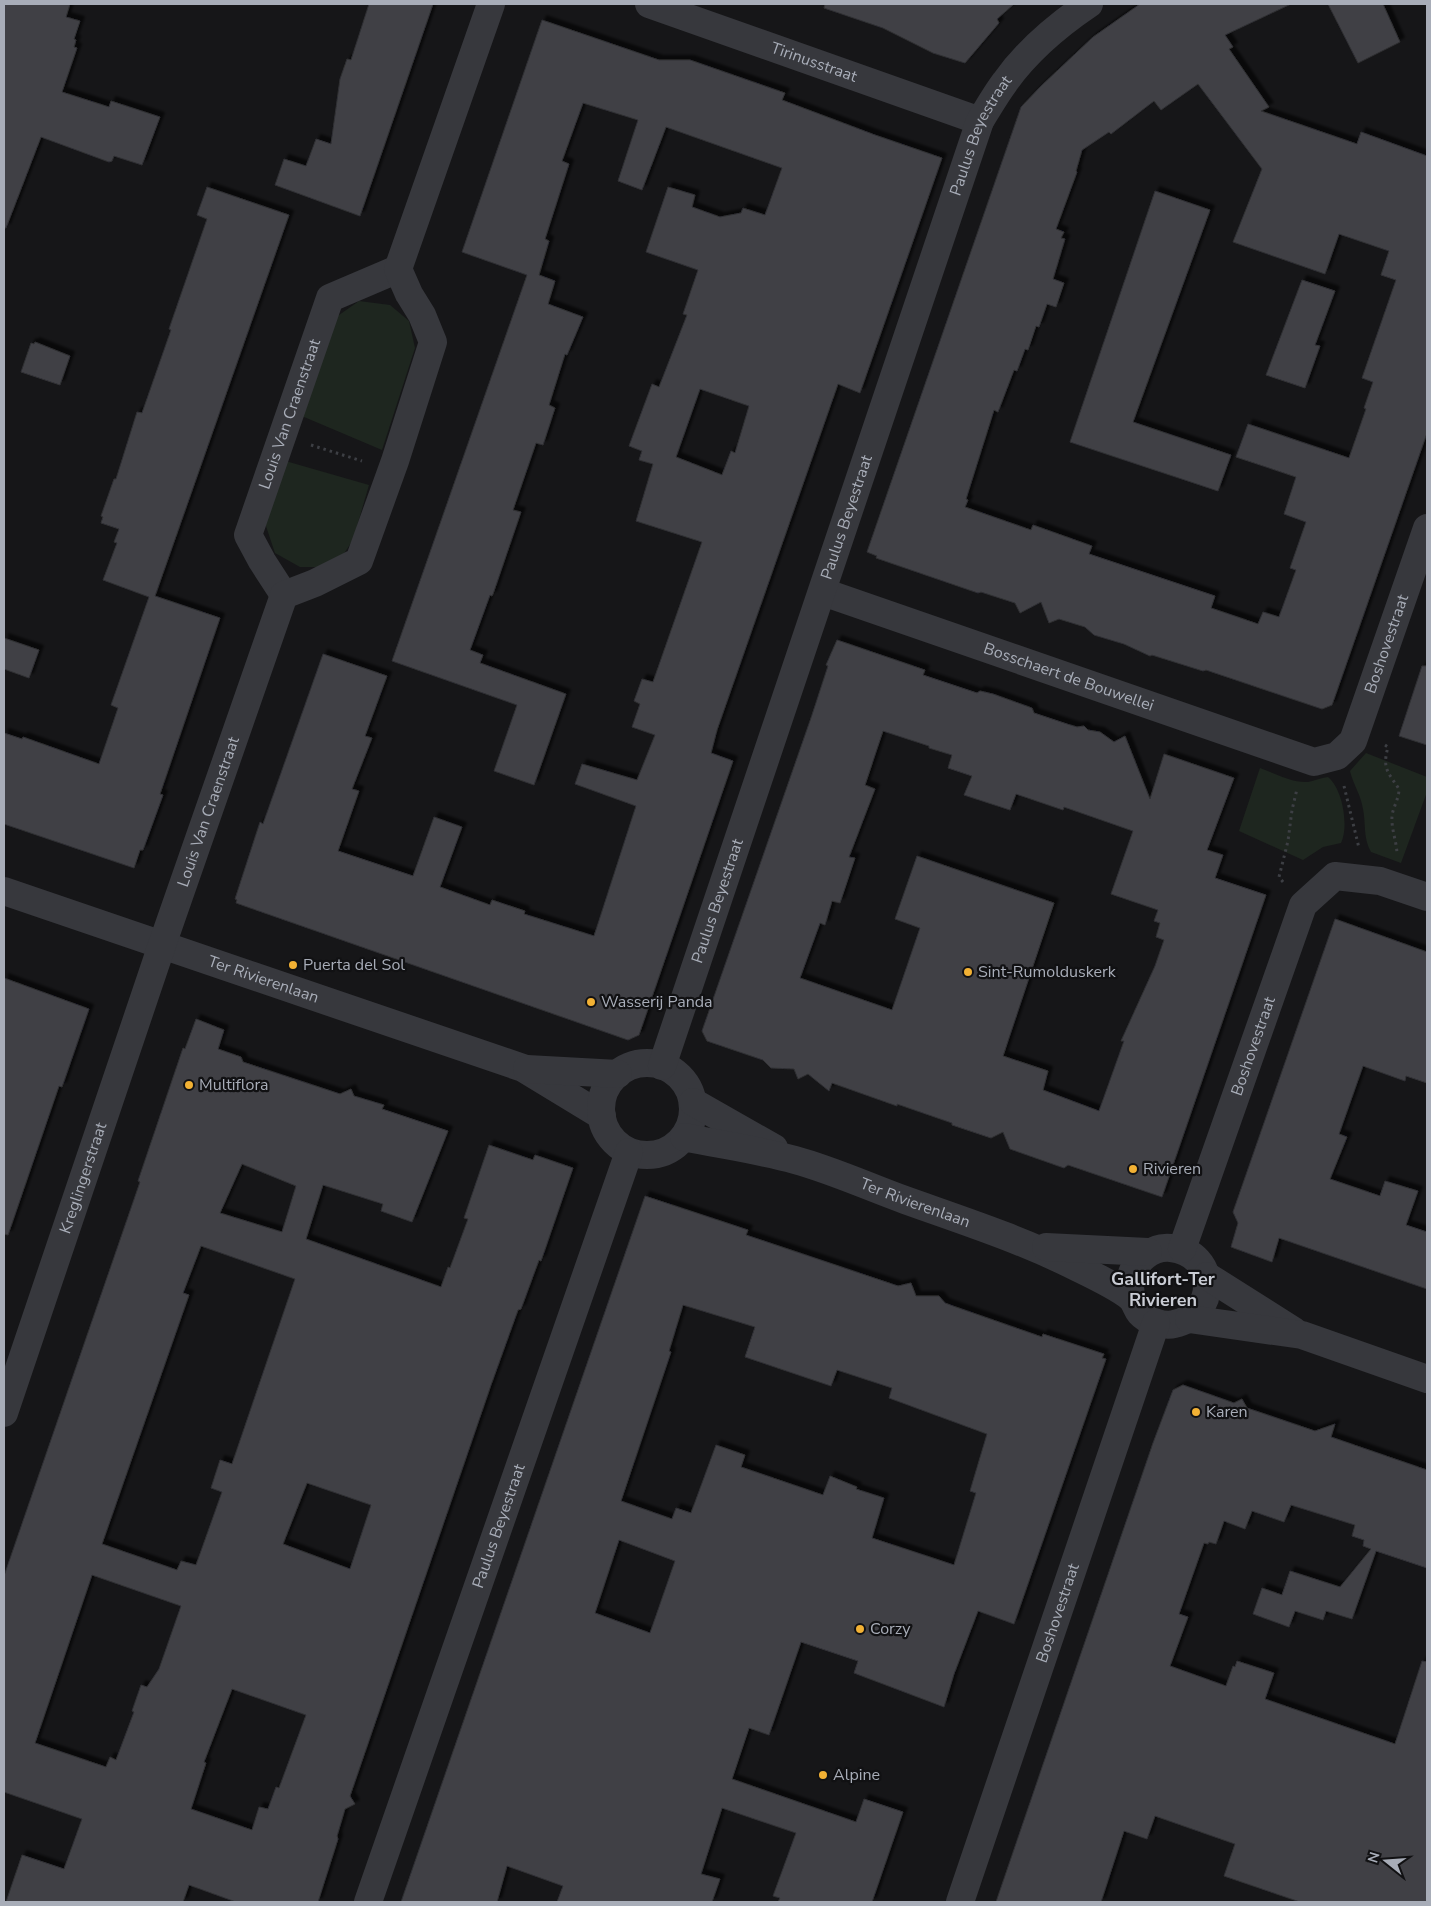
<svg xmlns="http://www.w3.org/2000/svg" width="1431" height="1906" font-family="'Nunito Sans',sans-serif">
<defs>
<filter id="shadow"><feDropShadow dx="4.5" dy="-4.5" stdDeviation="1" flood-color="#0009"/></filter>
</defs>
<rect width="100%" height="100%" fill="#161618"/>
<g fill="#1e261f">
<path d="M359,301L390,305L409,321L415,348L382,450L297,414L332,320Z"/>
<path d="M282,460L369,485L353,540L335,567H300L275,553L263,517Z"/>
<path d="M1366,753L1427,777V792L1401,863L1371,852C1363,838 1366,824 1363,809C1361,795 1353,784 1350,771Z"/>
<path d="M1260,768C1274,773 1292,783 1308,782C1313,781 1321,778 1328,777C1343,789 1349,827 1341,843L1323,847L1303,860L1239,831Z"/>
</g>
<g fill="#404145" stroke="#303034" fill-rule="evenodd" filter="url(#shadow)">
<path d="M4,4H70L66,17L80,21L74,39L76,40L74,47L77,48L62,92L109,107L111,101L160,117L142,165L114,156L112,161L109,162L41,137L6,228H4Z"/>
<path d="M369,4H433L360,216L275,185L284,159L306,166L316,139L331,144L340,79L347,59L351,60Z"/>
<path d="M825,4H1014L997,19L999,23L965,63L933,53L883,28L824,8Z"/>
<path d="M1140,4H1291L1225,35L1233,47L1229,49L1269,107L1261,111L1357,144L1361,132L1427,156V433L1332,705L1322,709L1206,670L1203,671L1152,655L1150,656L1124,644L1094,635L1085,627L1059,619L1049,623L1041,602L1020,613L1015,603L981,592L978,593L876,558L877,556L867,552L1021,107L1041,86L1093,37ZM1198,84L1262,169L1233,242L1325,274L1339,234L1389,251L1381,275L1396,280L1362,378L1373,382L1364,408L1366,409L1349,458L1248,424L1236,457L1296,477L1284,514L1306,522L1290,568L1296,570L1279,617L1263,612L1258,624L1211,608L1215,596L1089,554L1092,546L1033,525L1031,530L965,507L968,500L966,499L994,410L998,412L1014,370L1017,371L1025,349L1028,350L1036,326L1039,327L1047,304L1056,307L1064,283L1053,279L1065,239L1061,238L1064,232L1056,229L1077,172L1076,171L1082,150L1109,132L1111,134L1154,101L1161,110Z"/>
<path d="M1328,4H1383L1400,42L1358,63Z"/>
<path d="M542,20L659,60H690L785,93L782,100L875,135L942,158L860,393L838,384L717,730L711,753L733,761L639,1035L628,1040L236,903L237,900L235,899L260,822L263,824L323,654L387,676L365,736L372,738L352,789L359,791L338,851L413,876L434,817L462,827L440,887L490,905L492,900L525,911L524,914L594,936L636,806L575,784L582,764L637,780L655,735L632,727L640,704L634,701L642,679L653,682L702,542L636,521L653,464L639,460L642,451L629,446L652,384L659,387L687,315L683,314L698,270L646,252L668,187L695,195L692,207L720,217L741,213L743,208L765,215L782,168L666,127L642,190L618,181L638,120L583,103L562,161L569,164L545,239L549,241L539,275L555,281L548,304L583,317L567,355L565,354L549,405L555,408L543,445L536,443L513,510L521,512L493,594L492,596L490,595L470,650L483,655L480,663L566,694L534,785L494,771L517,705L392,661L527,275L462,252ZM700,389L749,406L735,453L731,451L722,475L676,457Z"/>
<path d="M207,187L289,215L155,596L220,618L160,794L163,795L143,850H140L134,868L4,824V733L22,739L23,737L99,764L118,708L111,705L149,597L103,580L117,543L114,542L119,529L101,523L103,517L101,516L114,479H116L137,412L142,413L171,330L169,329L207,219L197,215Z"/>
<path d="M1155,191L1210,210L1133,422L1231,455L1218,491L1070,442Z"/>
<path d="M1302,280L1335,291L1315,345L1320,346L1305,388L1266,375Z"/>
<path d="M35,342L70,356L60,385L21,372L31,343L34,344Z"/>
<path d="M4,638L39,650L29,678L4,669Z"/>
<path d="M837,640L925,670L923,675L977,693L980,691L993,694L1032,708L1034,713L1067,724L1077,727L1084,726L1088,730L1100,732L1114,742L1125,736L1150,799L1164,754L1234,778L1207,850L1223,855L1215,878L1266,895L1162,1197L1068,1165L1064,1168L1010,1149L1003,1132L991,1138L952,1125V1123L897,1104V1106L832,1083L829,1091L808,1074L798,1079L794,1069L771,1068L763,1060L707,1041L702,1031L812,715L828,666L826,665ZM883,731L929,746V748L952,755L948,768L972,776L964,795L1010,810L1016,794L1063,810L1064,807L1133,831L1111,894L1158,910L1154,921L1160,923L1156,937L1164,940L1155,966L1121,1041H1124L1099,1111L1043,1090L1048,1071L1003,1056L1054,903L917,856L895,919L920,928L892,1010L800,978L820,923L825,925L832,901L840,903L855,858L849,857L875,789L865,785Z"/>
<path d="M1422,666H1427V745L1399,736Z"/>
<path d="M1335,919L1427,952V1083L1406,1076L1405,1081L1363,1066L1339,1134L1347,1137L1330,1179L1380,1196L1385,1181L1418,1191L1406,1225L1427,1232V1289L1279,1238L1272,1262L1231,1247L1238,1223L1233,1212Z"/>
<path d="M4,978L89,1009L62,1087L59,1086L8,1235L4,1234Z"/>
<path d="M196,1019L224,1030L218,1049L241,1057L243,1062L340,1094L351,1089L354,1096L384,1105L382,1109L448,1131L412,1222L381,1211L383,1204L323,1185L306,1239L441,1287L448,1267L450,1268L468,1219L464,1218L489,1145L533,1160L535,1155L573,1168L541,1261L539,1260L521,1309L518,1310L491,1385L350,1796L355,1804L345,1809L337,1836L338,1839L318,1902H236L189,1885L183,1902H6L22,1855L64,1869L82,1819L4,1792V1576L140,1182L138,1181L183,1048L185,1049ZM242,1164L296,1186L282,1232L220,1213ZM201,1246L295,1279L232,1464L220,1460L211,1488L222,1492L196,1565L181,1561L177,1570L102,1544L189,1295L183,1293ZM307,1483L371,1505L350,1569L283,1544ZM92,1575L181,1606L159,1669L147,1687L141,1685L132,1711L134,1712L116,1760L110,1757L106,1767L35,1743ZM232,1689L306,1715L279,1788L276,1787L268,1809L259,1807L252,1830L191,1809L206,1763L204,1762Z"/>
<path d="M645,1196L748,1230L746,1235L898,1286L911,1283L916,1296H939L945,1303L953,1306L1042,1337L1043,1334L1104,1354L1102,1358L1106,1359L1014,1624L978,1611L954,1674L944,1707L854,1673L858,1661L801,1642L769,1735L749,1728L732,1779L856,1822L864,1799L903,1812L872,1902H778L780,1898L773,1896L796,1833L722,1808L701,1874L720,1879L712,1902H557L563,1886L507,1866L497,1902H401ZM683,1305L755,1327L745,1357L831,1386L837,1370L892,1388L889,1398L987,1434L970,1491L976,1493L954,1565L872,1538L884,1498L856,1489L857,1487L830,1476L823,1495L741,1467L745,1455L716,1445L691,1513L676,1508L672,1519L621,1501L671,1352L669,1351ZM619,1540L675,1561L650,1633L595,1613Z"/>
<path d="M1183,1385L1234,1403L1242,1399L1247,1408L1315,1431L1335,1424L1331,1437L1427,1470V1568L1376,1551L1352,1619L1326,1611L1323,1620L1295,1611L1289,1627L1253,1614L1262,1588L1282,1595L1290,1571L1340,1587L1371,1549L1363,1546L1364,1540L1352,1536L1355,1525L1291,1505L1284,1522L1252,1511L1245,1529L1224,1521L1216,1544L1209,1542L1208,1544L1204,1543L1179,1614L1188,1617L1170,1666L1226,1686L1233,1666L1235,1667L1237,1661L1274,1673L1265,1699L1395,1744L1422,1661L1427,1662V1902H1300L1224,1876L1235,1844L1155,1816L1147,1839L1124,1831L1101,1902H996L1153,1443L1173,1390Z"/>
</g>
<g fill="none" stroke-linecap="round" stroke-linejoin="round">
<g stroke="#3d3f44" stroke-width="3" stroke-dasharray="2.5 4" stroke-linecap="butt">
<path d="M311,445L362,461"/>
<path d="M1385,745L1388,747C1382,769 1388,772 1399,789C1399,799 1393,807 1392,816C1391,829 1397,842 1397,855"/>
<path d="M1344,786L1359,848"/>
<path d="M1283,882L1279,877L1288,841L1292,810L1297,789"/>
</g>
<g stroke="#37383d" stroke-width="28">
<path id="s1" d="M649,4L980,121"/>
<path id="s2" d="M823,592L1314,762L1337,756L1353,741L1427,528"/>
<path id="s3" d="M284,595L262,561L248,535L330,298L398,269"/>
<path id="s4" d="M4,891L523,1068L602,1116"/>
<circle cx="647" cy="1109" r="46"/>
<path id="s5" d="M662,1066L980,121C988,108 996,94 1005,82C1027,51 1058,25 1089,4"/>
<path d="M527,1069L618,1074"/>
<path d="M693,1102L774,1148"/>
<path id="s6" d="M684,1137C721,1145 759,1150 795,1160C832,1170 869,1187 905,1200C961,1220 1017,1238 1070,1264C1088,1273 1115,1285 1130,1297C1135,1301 1136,1308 1140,1313C1147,1321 1164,1327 1174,1324C1219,1315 1218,1253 1171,1248C1152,1246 1135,1260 1130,1279C1129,1284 1131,1292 1131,1298"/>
<path d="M1046,1247L1148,1252"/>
<path id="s7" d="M1182,1249L1303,905L1335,876L1380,881L1427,897"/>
<path d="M1207,1276L1294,1331"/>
<path d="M1189,1319L1302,1335L1427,1379"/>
<path id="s8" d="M4,1413L162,945L284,595L315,583L359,561L395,461L433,342L422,315L409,294L398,269L491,4"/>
<path id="s9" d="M368,1902L629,1152"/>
<path id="s10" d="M960,1902L1156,1323"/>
</g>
</g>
<g fill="#f2b134" stroke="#111113" stroke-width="2">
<circle cx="293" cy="965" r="5"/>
<circle cx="968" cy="972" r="5"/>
<circle cx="591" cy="1002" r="5"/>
<circle cx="189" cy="1085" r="5"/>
<circle cx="1133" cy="1169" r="5"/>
<circle cx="1196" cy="1412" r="5"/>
<circle cx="860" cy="1629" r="5"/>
<circle cx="823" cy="1775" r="5"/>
</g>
<g text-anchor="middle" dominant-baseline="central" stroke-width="4.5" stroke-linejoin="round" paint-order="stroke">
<g font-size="16" fill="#a8adb8" stroke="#111113">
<text stroke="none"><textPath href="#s1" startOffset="175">Tirinusstraat</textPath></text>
<text stroke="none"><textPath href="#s5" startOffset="984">Paulus Beyestraat</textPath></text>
<text stroke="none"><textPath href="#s3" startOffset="198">Louis Van Craenstraat</textPath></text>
<text stroke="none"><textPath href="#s5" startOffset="579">Paulus Beyestraat</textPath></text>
<text stroke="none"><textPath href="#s2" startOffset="668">Boshovestraat</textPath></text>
<text stroke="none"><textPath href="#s2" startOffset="260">Bosschaert de Bouwellei</textPath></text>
<text stroke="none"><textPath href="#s8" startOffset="635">Louis Van Craenstraat</textPath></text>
<text stroke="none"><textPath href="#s5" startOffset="174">Paulus Beyestraat</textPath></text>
<text stroke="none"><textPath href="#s4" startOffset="274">Ter Rivierenlaan</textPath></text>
<text stroke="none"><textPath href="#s7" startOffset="215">Boshovestraat</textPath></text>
<text stroke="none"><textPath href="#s8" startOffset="248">Kreglingerstraat</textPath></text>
<text stroke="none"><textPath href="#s6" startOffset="241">Ter Rivierenlaan</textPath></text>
<text stroke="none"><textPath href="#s9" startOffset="398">Paulus Beyestraat</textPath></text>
<text stroke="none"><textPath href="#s10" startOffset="305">Boshovestraat</textPath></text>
</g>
<g font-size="16" fill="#a8adb8" stroke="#111113" text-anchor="start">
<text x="303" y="965">Puerta del Sol</text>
<text x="978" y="972">Sint-Rumolduskerk</text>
<text x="601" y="1002">Wasserij Panda</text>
<text x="199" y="1085">Multiflora</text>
<text x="1143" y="1169">Rivieren</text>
<text x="1206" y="1412">Karen</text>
<text x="870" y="1629">Corzy</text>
<text x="833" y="1775">Alpine</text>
</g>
<g font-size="18" font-weight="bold" fill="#c9ccd4" stroke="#111113">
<text x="1163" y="1279">Gallifort-Ter<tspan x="1163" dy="21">Rivieren</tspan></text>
</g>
</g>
<rect width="1431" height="1906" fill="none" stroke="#a8adb8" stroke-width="10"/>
<g transform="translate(1386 1861) rotate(287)" stroke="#111113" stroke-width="4" paint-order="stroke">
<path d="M0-4L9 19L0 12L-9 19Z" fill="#a8adb8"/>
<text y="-8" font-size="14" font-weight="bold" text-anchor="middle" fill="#a8adb8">N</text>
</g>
</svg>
